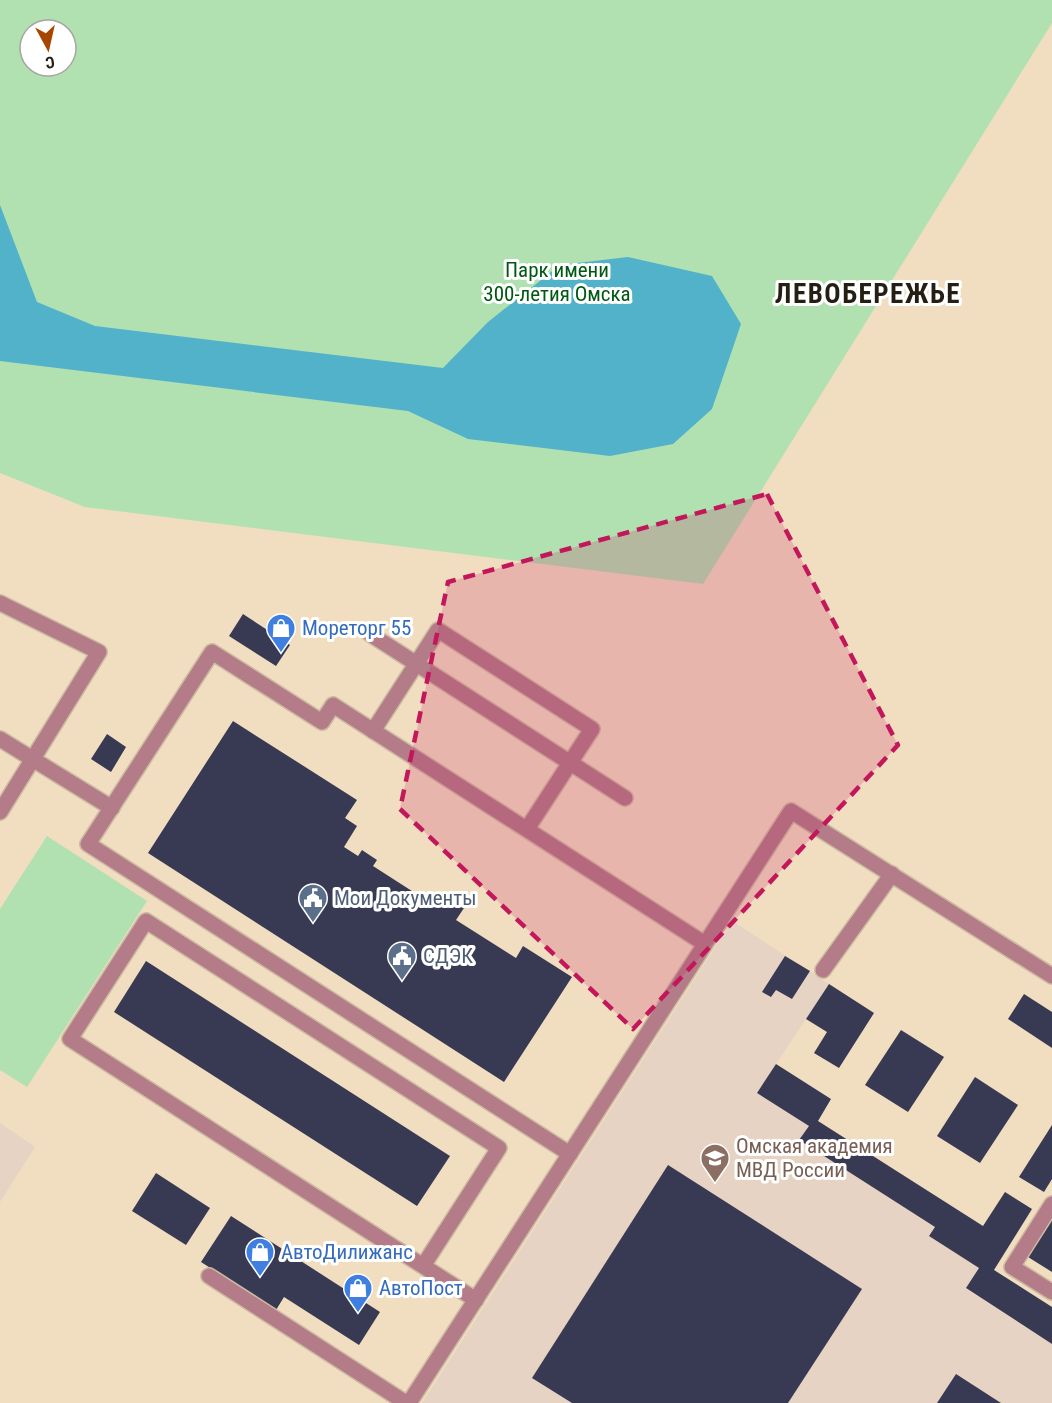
<svg xmlns="http://www.w3.org/2000/svg" width="1052" height="1403" font-family="'Roboto Condensed',sans-serif">
<rect width="100%" height="100%" fill="#f1ddc0"/>
<g fill="#e6d3c3">
<path d="M732,921L829,984L757,1093L809,1126L800,1140L935,1227L929,1236L979,1268L966,1289L1052,1344V1403H422Z"/>
<path d="M0,1123L35,1147L0,1202Z"/>
</g>
<g fill="#b1e0b1" fill-rule="evenodd">
<path d="M0,0H1052V23L703,584L85,507L0,473ZM30,30H66V66H30Z"/>
<path d="M47,836L147,901L27,1087L0,1070V909Z"/>
</g>
<path fill="#52b2ca" d="M0,205L37,302L95,326L443,368L488,322L560,265L628,257L712,276L741,324L712,409L673,444L610,456L468,439L408,411L0,361Z"/>
<g fill="#383a53">
<path d="M243,614L290,645L276,666L229,636Z"/>
<path d="M233,721L357,800L345,818L357,826L344,847L358,856L362,850L377,860L373,866L429,902L437,891L464,908L456,920L516,958L523,946L572,977L504,1082L148,853Z"/>
<path d="M107,734L126,747L111,772L91,759Z"/>
<path d="M785,956L810,971L792,999L776,990L771,997L762,992Z"/>
<path d="M146,961L450,1156L417,1206L114,1012Z"/>
<path d="M829,984L874,1013L839,1068L814,1053L827,1032L806,1019Z"/>
<path d="M1024,994L1052,1012V1048L1008,1019Z"/>
<path d="M901,1030L944,1057L908,1112L865,1085Z"/>
<path d="M776,1064L831,1099L818,1121L983,1226L1005,1192L1032,1209L994,1270L1052,1307V1344L966,1288L979,1268L929,1236L935,1227L799,1140L809,1126L757,1093Z"/>
<path d="M975,1077L1018,1105L980,1163L937,1136Z"/>
<path d="M1052,1125V1179L1044,1192L1019,1177Z"/>
<path d="M668,1165L862,1289L788,1403H572L532,1378Z"/>
<path d="M156,1173L210,1208L186,1245L132,1211Z"/>
<path d="M231,1216L380,1312L359,1345L284,1297L276,1310L201,1262Z"/>
<path d="M1052,1220V1272L1028,1257Z"/>
<path d="M956,1374L1001,1403H937Z"/>
</g>
<g fill="none" stroke-linecap="round" stroke-linejoin="round">
<g stroke="#ccbba1" stroke-width="18">
<g id="minor">
<path d="M0,603L99,652L0,812"/>
<path d="M370,634L625,798"/>
<path d="M373,731L438,630L592,729L527,829"/>
<path d="M0,739L112,808"/>
<path d="M823,970L892,874"/>
<path d="M570,1154L88,844L212,652L322,722L333,705L705,944"/>
<path d="M1052,1204L1012,1267L1052,1292"/>
<path d="M423,1266L499,1148L146,921L70,1039L423,1266L476,1300"/>
<path d="M209,1276L406,1403"/>
<path d="M409,1403L791,811L1052,976"/>
</g>
</g>
<use href="#minor" stroke="#b37c88" stroke-width="15"/>
</g>
<path fill="#c2185b" fill-opacity="0.2" stroke="#c2185b" stroke-width="4.5" stroke-dasharray="12 8" stroke-linejoin="round" d="M767,494L898,745L633,1029L400,809L448,582Z"/>
<defs>
<g id="shop-pin" transform="scale(1.5)"><path d="M0 17L-7.5 6A9.5 9.5 0 1 1 7.5 6Z" fill="#3f7fe0" stroke="#fff"/><path d="M-5-2.5h2.3a2.7 3.5 0 0 1 5.4 0H5L5.5 6h-11ZM-1.5-2.5h3a1.5 2.3 0 0 0-3 0Z" fill="#fff"/></g>
<g id="civic-pin" transform="scale(1.5)"><path d="M0 17L-7.5 6A9.5 9.5 0 1 1 7.5 6Z" fill="#5c6f8a" stroke="#fff"/><path d="M-.6-6.5H3V-4.5H.6V-3L4-1V1h2V6H-6V1h2V-1L-.6-3ZM-1.2 2.5V6h2.4V2.5Z" fill="#fff"/></g>
<g id="university-pin" transform="scale(1.5)"><path d="M0 17L-7.5 6A9.5 9.5 0 1 1 7.5 6Z" fill="#8d6e63" stroke="#fff"/><path d="M0-5L7-2L0 1L-7-2ZM-4 1L0 2.5L4 1V4Q0 6-4 4Z" fill="#fff"/></g>
</defs>
<g fill-rule="evenodd">
<use href="#shop-pin" x="281" y="628"/>
<use href="#civic-pin" x="313" y="898"/>
<use href="#civic-pin" x="402" y="956"/>
<use href="#university-pin" x="715" y="1158"/>
<use href="#shop-pin" x="260" y="1252"/>
<use href="#shop-pin" x="358" y="1288"/>
</g>
<g text-anchor="middle" dominant-baseline="central" stroke-width="6" stroke-linejoin="round" paint-order="stroke">
<g font-size="21" fill="#015813" stroke="#fff">
<text x="557" y="270">Парк имени<tspan x="557" dy="24">300-летия Омска</tspan></text>
</g>
<g font-size="21" fill="#366cbe" stroke="#fff" text-anchor="start">
<text x="302" y="628">Мореторг 55</text>
<text x="281" y="1252">АвтоДилижанс</text>
<text x="379" y="1288">АвтоПост</text>
</g>
<g font-size="21" fill="#4e5e75" stroke="#fff" text-anchor="start">
<text x="334" y="898">Мои Документы</text>
<text x="423" y="956">СДЭК</text>
</g>
<g font-size="21" fill="#785e54" stroke="#fff" text-anchor="start">
<text x="736" y="1146">Омская академия<tspan x="736" dy="24">МВД России</tspan></text>
</g>
<g font-size="27" font-weight="bold" letter-spacing="1.5" fill="#251e13" stroke="#fff">
<text x="868" y="294">ЛЕВОБЕРЕЖЬЕ</text>
</g>
</g>
<g transform="translate(48 48) rotate(172)"><circle r="28" fill="#ffffff" stroke="#a8a5a1" stroke-width="1.5"/>
<path d="M0-4.5L10 22L0 15L-10 22Z" fill="#a74600"/>
<text y="-9" font-size="16" font-weight="bold" text-anchor="middle" fill="#251e13">С</text>
</g>
</svg>
